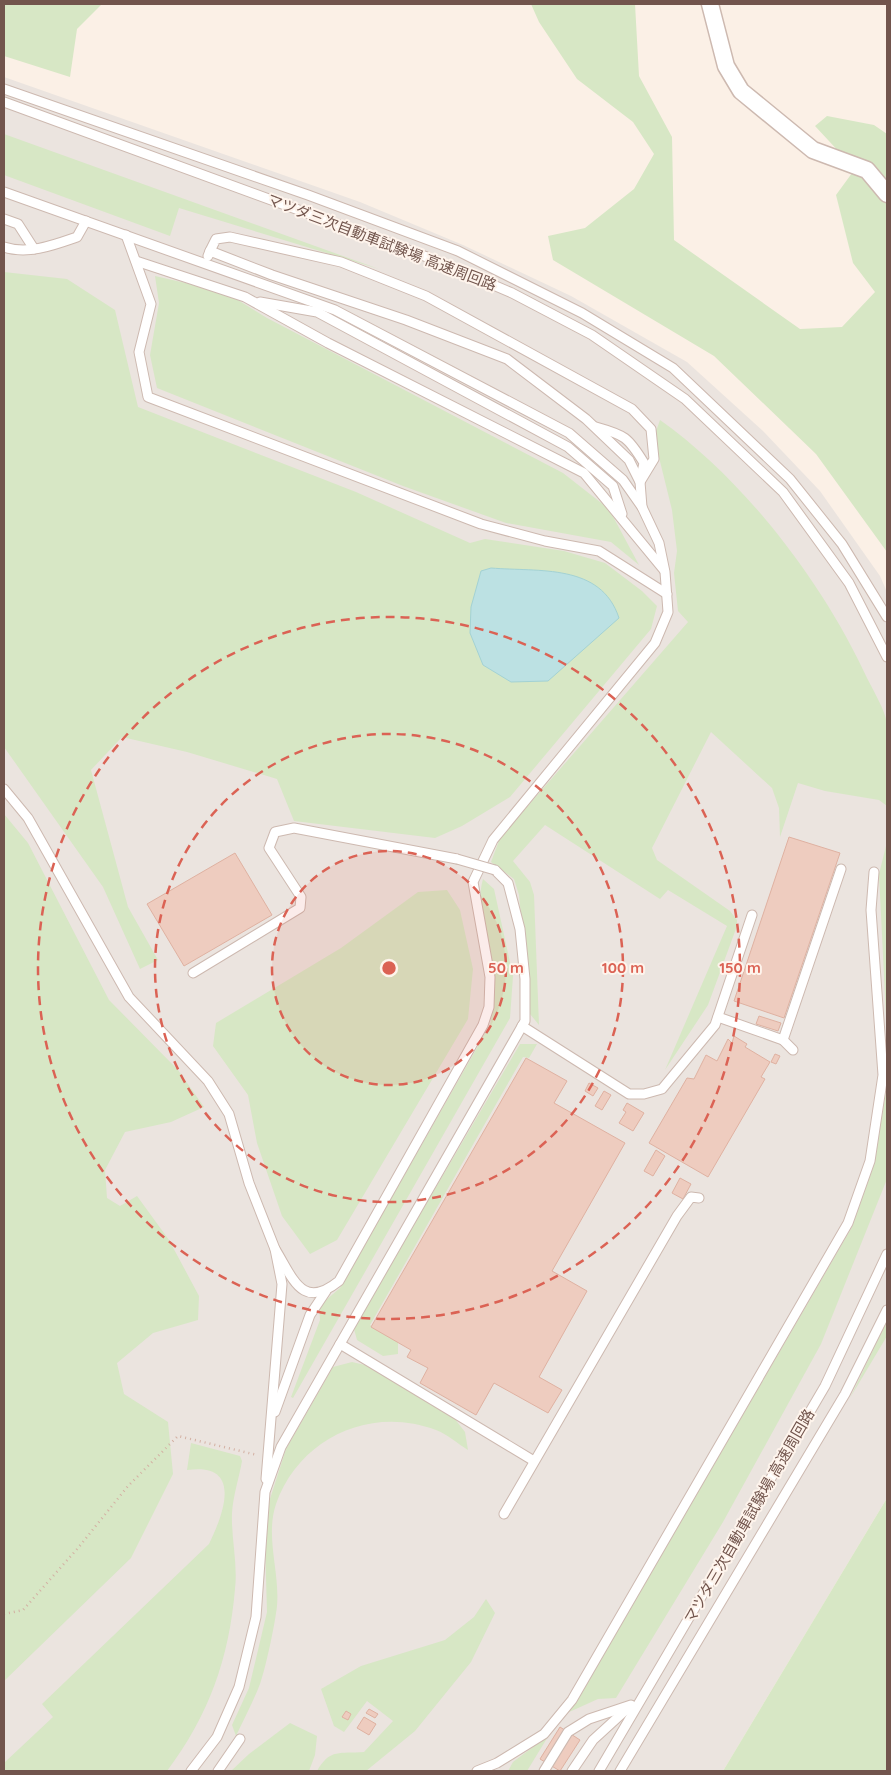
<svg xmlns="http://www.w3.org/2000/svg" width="891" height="1775" font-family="Quicksand,'Noto Sans JP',sans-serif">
<rect width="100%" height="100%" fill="#fbf0e6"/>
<path fill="#ebe4df" d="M4,77L360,202L463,245L571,296L687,362L763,431L820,491L880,576L887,592V1498L723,1771H4Z"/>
<g fill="#d7e7c5">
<path d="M4,4H102L77,29L70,77L4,56Z"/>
<path d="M531,4H635L639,76L672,137L674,240L800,329L842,327L875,292L853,263L836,195L855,169L815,126L827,116L874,125L887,134V552L816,454L714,356L553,260L548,236L585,228L634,189L654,154L633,122L577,79L539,22Z"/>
<path d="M4,134L379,269L179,208L170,236L4,175Z"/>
<path d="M4,272L67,279L115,310L138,407L356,492L470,543L485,539L564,551L605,563L642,591L657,606L651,629L510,797L462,826L435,838L294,821L277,779L187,752L122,737L91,770L128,907L158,960L140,969L103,887L4,747Z"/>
<path d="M155,276L225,292L267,318L563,473L609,509L639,565L611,542L506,523L403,486L157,388L150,355L159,303Z"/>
<path d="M660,420C745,480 824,584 867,678C874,692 884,708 887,723C891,746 887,782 887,806L879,800L825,791L798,783L780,837L779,808L772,788L711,732L652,848L657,860L730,911L737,920V926L708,1005L665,1070L727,926L668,890L660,899L545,825L513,861L530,882L534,895L539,1025L530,1014L519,895L514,879L491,862L500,838L688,622L678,611L674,573L677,551L672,510L654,437Z"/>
<path d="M4,814L28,843L109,1000L178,1070L204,1107L171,1122L125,1132L105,1170L107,1198L120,1206L137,1196L169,1240L199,1296L198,1320L153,1333L117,1363L124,1394L168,1422L173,1474L131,1558L4,1681Z"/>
<path d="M887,842V1037L879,874Z"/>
<path d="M483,879L494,889L513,976L510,1018L293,1398L291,1397L320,1320L319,1306L340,1288L490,1025C493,1009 495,992 493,975C489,942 474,911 483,879Z"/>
<path d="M447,890L460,910L473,969L468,1019L337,1240L310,1254L282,1216L257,1143L248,1095L213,1046L216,1023L341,948L418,892Z"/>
<path d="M520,1044H537L529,1058L523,1057L370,1325L398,1342V1354L383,1356L357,1340L354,1329L358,1320Z"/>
<path d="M887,1086V1179L821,1344L723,1522L616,1698L598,1699L567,1713L590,1678L852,1227L874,1165Z"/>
<path d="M887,1321V1336L850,1398Z"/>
<path d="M352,1362L365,1365L451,1414L465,1432L468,1450C458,1444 447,1434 436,1430C371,1405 299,1438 276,1504C265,1537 280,1572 277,1606C275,1624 266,1667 260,1684C253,1702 244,1719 236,1736L232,1725L249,1688L267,1612L265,1544L269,1502L286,1449L333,1367Z"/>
<path d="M191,1443L240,1456L242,1461C239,1478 233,1496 232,1513C231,1538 238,1564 235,1589C229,1659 209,1715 167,1771H4V1763L53,1717L42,1704L209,1544C224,1513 243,1462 187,1470Z"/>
<path d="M887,1498V1771H723Z"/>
<path d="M486,1599L495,1613L471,1662L415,1731L366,1771H317C330,1748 340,1754 364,1752L393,1721L367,1701L344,1732L334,1726L321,1689L361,1666L445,1640L474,1617Z"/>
<path d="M290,1723L317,1736L315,1755L309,1771H231L249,1754Z"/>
<path d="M549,1735L527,1771H508L513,1762Z"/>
</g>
<path fill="#bce1e3" stroke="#a3d2d4" d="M491,568C539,572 601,563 619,618L548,681L511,682L483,665L470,633L471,607L481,571Z"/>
<g fill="#eeccbf" stroke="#dfb1a1">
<path d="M789,837L840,853L784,1018L734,1001Z"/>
<path d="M235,853L272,915L184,966L147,904Z"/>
<path d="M759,1016L781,1023L778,1031L756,1024Z"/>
<path d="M734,1036L747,1044L745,1047L770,1062L761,1077L765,1079L708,1177L649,1143L687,1078L694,1079L706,1055L717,1061L728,1039L732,1043Z"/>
<path d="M775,1054L780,1056L776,1064L771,1062Z"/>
<path d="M526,1058L567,1081L554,1103L625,1143L552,1271L587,1291L539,1377L562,1390L548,1413L494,1383L476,1415L420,1383L428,1368L407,1357L411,1350L371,1327Z"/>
<path d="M589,1083L598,1088L593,1096L585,1091Z"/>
<path d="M604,1091L611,1095L602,1110L595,1106Z"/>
<path d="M627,1103L644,1113L633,1131L619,1123L626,1112L623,1110Z"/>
<path d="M656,1150L665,1156L653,1176L644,1171Z"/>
<path d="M680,1178L691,1184L683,1199L672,1193Z"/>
<path d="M369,1709L378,1714L375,1718L366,1713Z"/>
<path d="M346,1711L351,1714L348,1720L342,1717Z"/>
<path d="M364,1717L376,1724L369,1735L357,1728Z"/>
<path d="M560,1727L580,1740L560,1771L540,1759Z"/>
</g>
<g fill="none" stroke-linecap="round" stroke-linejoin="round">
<g stroke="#cdb9b0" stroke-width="11">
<g id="lane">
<path d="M4,89L308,195L458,251L582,313L673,368L790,479L842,544L887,617"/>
<path d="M4,102L435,260L512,293L592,335L685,399L783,492L849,583L887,657"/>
<path d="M4,192L335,310L569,433L623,480L642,507L659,543L665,572L668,612L655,643L493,840L473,882L490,977L489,1007L483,1025L339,1281C302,1311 293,1278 275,1249"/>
<path d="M4,219L18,224L34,249"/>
<path d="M126,235L151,304L139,352L148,397L481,524L545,541L599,551L667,594"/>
<path d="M4,247C28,255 54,245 77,237L86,221"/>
<path d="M210,251L216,239L230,237L341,262L426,296L632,409L651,429L654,459L640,482"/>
<path d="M208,256L210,251L272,275L406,320L507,359L586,419L629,460L640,482L642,507"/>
<path d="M136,261L245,297L328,343L584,473L664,570"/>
<path d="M260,302L317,312L568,447L613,486L622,514"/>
<path d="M596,427C625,435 628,437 644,463L641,477"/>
<path d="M4,789L28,818L129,997L208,1081L229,1114L249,1183L275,1249L282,1284L266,1479"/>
<path d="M193,973L300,908L301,897L269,848L275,832L294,828L457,859"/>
<path d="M718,1017L783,1040L793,1050"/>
<path d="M522,1026L629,1094H644L662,1089L715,1025L752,915"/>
<path d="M783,1040L841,869"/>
<path d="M340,1344L534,1461"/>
<path d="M275,1412L310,1315L326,1291"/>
<path d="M504,1514L677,1216L691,1197L699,1198"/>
<path d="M191,1771L217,1737L239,1687L256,1617L265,1492L281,1447L525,1021V979L520,929L508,883L495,870"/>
<path d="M218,1771L240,1739"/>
<path d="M477,1771L497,1763L544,1734L572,1700L848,1223L870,1161L883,1075L871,910L874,872"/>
<path d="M544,1771L568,1732L589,1719L631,1705"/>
<path d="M572,1771L593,1740L628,1708"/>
<path d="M599,1771L825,1386L887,1254"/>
<path d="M620,1771L845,1394L887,1310"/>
</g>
</g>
<g stroke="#cdb9b0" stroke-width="19">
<path id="street" d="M710,4L726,66L741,91L813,150L867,170L887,194"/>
</g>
<path stroke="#d3b0a3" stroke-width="2.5" stroke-dasharray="1 4" stroke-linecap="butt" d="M4,1614L23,1610L78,1548L128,1486L178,1436L257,1455"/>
<use href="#lane" stroke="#fff" stroke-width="9"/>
<use href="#street" stroke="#fff" stroke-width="16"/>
<g stroke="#cdb9b0" stroke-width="11" stroke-linecap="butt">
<path id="lane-bridge" d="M457,859L495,870"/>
</g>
<use href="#lane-bridge" stroke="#fff" stroke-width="9"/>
</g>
<circle cx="389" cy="968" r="117" fill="#db6254" fill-opacity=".12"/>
<g fill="none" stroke="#db6254" stroke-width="2.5" stroke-dasharray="9 6">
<circle cx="389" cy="968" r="117"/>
<circle cx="389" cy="968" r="234"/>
<circle cx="389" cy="968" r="351"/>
</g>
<g text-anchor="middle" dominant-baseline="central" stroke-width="4" stroke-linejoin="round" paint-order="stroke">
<g font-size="15" fill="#72554d" stroke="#fef4ec">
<text transform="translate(382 242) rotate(21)">マツダ三次自動車試験場 高速周回路</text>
<text transform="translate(749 1516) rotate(-60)">マツダ三次自動車試験場 高速周回路</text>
</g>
</g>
<circle cx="389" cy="968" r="8" fill="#db6254" stroke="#fef4ec" stroke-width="2.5"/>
<g font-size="15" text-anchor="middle" font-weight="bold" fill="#db6254" stroke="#fef4ec" stroke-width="4" stroke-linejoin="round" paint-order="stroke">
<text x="506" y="973">50 m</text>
<text x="623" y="973">100 m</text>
<text x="740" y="973">150 m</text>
</g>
<rect width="891" height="1775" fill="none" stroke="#72554d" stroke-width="10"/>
</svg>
